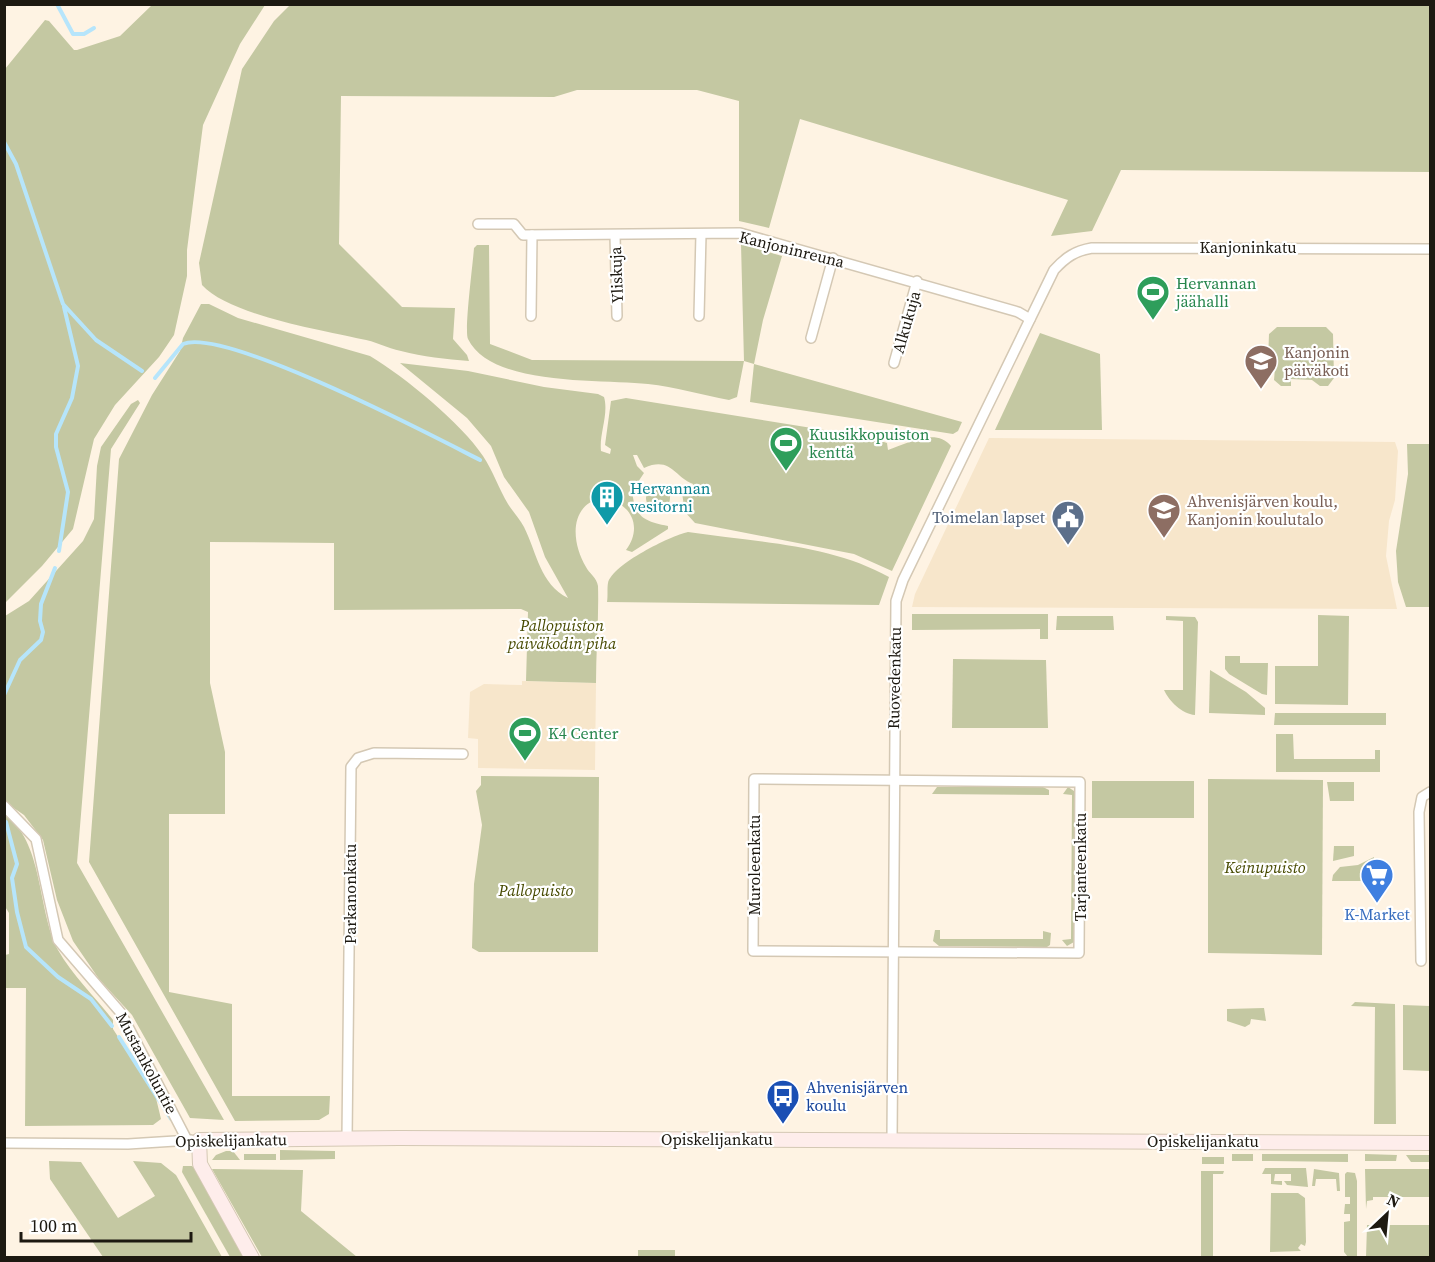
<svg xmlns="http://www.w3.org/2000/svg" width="1435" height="1262" font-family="'Source Serif 4',serif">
<rect width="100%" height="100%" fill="#fef3e3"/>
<g fill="#f7e6cb">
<path d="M989,438L1395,442L1398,451L1395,500L1389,521L1386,556L1397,609L912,607L915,594Z"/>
<path d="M522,681L596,683L595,770L478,768V739L468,738L470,692L484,684L522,685Z"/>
</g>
<g fill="#c4c8a2">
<path d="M291,4L1430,5V172L1121,170L1092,231L1051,236L1068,200L800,119L769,228L739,221V101L697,90H577L554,97L341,96L339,244L402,307L455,308L453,339L467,355L469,361C446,359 423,357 401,351C387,348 375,341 361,339C321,330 229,315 202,285L199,263L242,69L274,21Z"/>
<path d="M152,5H265L240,44L203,125L187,250V276L174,335L159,357L115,405L94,439L73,529L42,566L5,603V69L45,20L49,21L74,50H77L120,36Z"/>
<path d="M741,244L782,256L763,320L754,364L962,422L958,431L953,434L750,402L754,364L744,361L737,397L729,400C702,395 675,387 648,384C603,379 491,387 468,339C464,331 473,263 474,248L477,245H489L490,344L532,360L744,361Z"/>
<path d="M201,304H209L238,318L370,356C405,377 461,423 483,456C493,471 499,489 508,504C513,512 520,519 524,527C537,553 540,584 568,598L545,557L529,512L504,477L491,446L467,418L400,363L468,371L544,387L598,394L604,397C609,414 599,434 601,451L610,454L611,449L605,445L611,401L626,398L868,437L887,443L888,450C906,444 936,427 951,446L892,571L854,554L695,523L685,512L682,493L693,488V484C674,477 671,456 644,468L637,455H633L637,466L644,473L632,491C635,517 643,521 668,526V529L632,552L626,550C644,526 630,501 601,498C568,506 572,544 586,567C589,573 597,578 598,586C599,618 596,651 596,683L526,681L528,612L521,609L334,610V543L210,542V683L225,752V814H169V992L232,1004V1096H330L329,1114L319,1120L235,1121L89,862L119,459L152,395L180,351L183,338Z"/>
<path d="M1277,327H1326L1333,334L1334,378L1328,386H1320L1312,380L1291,379V386H1281L1274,380L1275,368L1268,361L1269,334Z"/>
<path d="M1040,333L1100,354L1102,430H995Z"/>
<path d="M138,400L140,403L111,449L77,863L224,1120L190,1118L132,1015L99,979L73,941L57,900L43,840L24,815L5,802V616L29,601L83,541L94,519L97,466L101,447L131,404Z"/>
<path d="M1407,444H1430V607H1406L1398,582L1396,551L1408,474Z"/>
<circle cx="658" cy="498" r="12"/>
<path d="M688,532C754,542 830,544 889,577L879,605L607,602C608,596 607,588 608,583C613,564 670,536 688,532Z"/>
<path d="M912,614H1048V639H1040V629L912,630Z"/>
<path d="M1318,615L1349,616L1348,705L1275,704V666H1318Z"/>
<path d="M1057,616H1113L1114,630H1056Z"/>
<path d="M1166,616L1195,617L1198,622L1195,715C1182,714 1169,701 1164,690H1183V621L1166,620Z"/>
<path d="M1225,656H1240V663H1268L1267,695L1262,694L1229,674L1225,669Z"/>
<path d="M953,659L1046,660L1048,728H952Z"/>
<path d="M1210,670L1246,692L1265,708V715L1209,713Z"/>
<path d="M1275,713H1386V725H1274Z"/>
<path d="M1276,734H1293L1294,759H1375V750H1380V772H1276Z"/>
<path d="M481,776L599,777L598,952H479L472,948L474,884L482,825L476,791L481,785Z"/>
<path d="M1208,779L1323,780L1322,955L1208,953Z"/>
<rect x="1092" y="781" width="102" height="37"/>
<path d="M1327,782H1354V801H1330Z"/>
<path d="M937,787H1043L1049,790V795L932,794Z"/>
<path d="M1068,787L1074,791V942L1067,946L1062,940L1071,939L1072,795L1063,794Z"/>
<path d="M4,814C44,841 37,910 58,950C72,975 96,998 113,1020V1029L155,1094L161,1119L153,1125L25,1126L26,988H5V955L9,954V913L4,905Z"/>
<path d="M1334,846H1354V856L1333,861Z"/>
<path d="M1374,857V881H1332L1333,875L1340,867L1358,865Z"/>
<path d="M935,930H940V939H1043V931L1051,933L1050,945L1047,947L939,946L933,941Z"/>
<path d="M1355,1002L1395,1004L1396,1124H1374L1375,1007L1351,1006Z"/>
<path d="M1403,1005L1430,1006V1071L1403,1070Z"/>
<path d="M1264,1008L1266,1021L1251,1019L1250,1024L1245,1027L1227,1021V1009Z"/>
<path d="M280,1150L335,1151V1159L280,1160Z"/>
<path d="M226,1151H233L240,1160H212L216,1155Z"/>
<rect x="244" y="1154" width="32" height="6"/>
<rect x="1232" y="1154" width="21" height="7"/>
<path d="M1262,1154H1348V1162L1262,1161Z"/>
<path d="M1365,1154L1397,1155L1396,1161H1365Z"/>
<path d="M1406,1155H1430V1162H1411Z"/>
<rect x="1202" y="1157" width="22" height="7"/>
<path d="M49,1161L81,1162L118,1218L155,1196L133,1161L161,1163L176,1175L222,1257H103L50,1179Z"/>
<path d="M183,1166H192L196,1170L244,1257H230L182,1172Z"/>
<path d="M1265,1168H1306L1308,1187L1287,1185L1284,1181H1291V1174H1275L1274,1181H1282V1185L1271,1184V1174H1262Z"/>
<path d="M212,1169L303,1170L301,1211L357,1257H262Z"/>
<path d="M1314,1169L1339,1173L1340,1191H1337L1336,1179H1316L1315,1186H1312Z"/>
<path d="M1430,1169V1197H1373V1200L1367,1201L1366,1209L1365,1169Z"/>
<path d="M1201,1171H1224L1223,1174H1213V1257H1201Z"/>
<path d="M1347,1172L1355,1173L1357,1181V1257H1348L1344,1252V1222L1350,1221V1214H1344L1345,1204H1350V1197H1345V1174Z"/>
<path d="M1271,1193H1298L1305,1198L1306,1242L1305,1246L1301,1244L1298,1248L1301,1251L1270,1252Z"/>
<path d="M1367,1225H1430V1257H1366Z"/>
<rect x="638" y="1250" width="37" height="7"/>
</g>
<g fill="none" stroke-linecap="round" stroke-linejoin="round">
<g stroke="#b6e5fb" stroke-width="4">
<path d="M57,4L73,34H84L94,28"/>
<path d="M4,142L16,164L63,304L96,340L142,371"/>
<path d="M155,378L183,344C225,327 433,436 480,460"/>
<path d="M59,551L68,492L56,447V434L72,398L78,366L64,307"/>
<path d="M4,695L20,660L41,640L43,632L40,621L41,604L55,568"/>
<path d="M4,716V727"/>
<path d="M6,822L17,864L12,878L17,912L26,947L58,977L91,999L112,1026"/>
<path d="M119,1037L171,1119"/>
</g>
<g stroke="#d4c8b4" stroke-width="12">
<g id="street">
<path d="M478,224H514L523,235L740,233L1018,312L1030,319"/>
<path d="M615,235L617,316"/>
<path d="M531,316L532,235"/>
<path d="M699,316L701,234"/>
<path d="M811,338L833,258"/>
<path d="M894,363L917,281"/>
<path d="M754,779L1080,782L1079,953L753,951Z"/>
<path d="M4,806L36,839L58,940L121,1013L187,1140"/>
<path d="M1421,961L1419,812L1422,797L1430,792"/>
<path d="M347,1139L351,767L358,758L374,753L463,754"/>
<path d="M892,1141L896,601L903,580L1054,270C1066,257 1075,251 1092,248L1430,249"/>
<path d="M4,1143L128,1144L191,1140"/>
</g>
</g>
<g stroke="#d4c8b4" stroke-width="16">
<path id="secondary" d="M252,1258L200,1164L199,1140L399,1138L1430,1143"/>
</g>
<use href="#street" stroke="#fff" stroke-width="9"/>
<use href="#secondary" stroke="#feedeb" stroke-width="14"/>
</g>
<defs>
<g id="stadium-pin" transform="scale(1.725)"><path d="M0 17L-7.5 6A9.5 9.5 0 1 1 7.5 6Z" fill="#2e9e5b" stroke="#fff"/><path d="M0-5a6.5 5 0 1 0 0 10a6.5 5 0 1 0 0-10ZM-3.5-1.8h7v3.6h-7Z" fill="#fff"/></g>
<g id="school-pin" transform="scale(1.725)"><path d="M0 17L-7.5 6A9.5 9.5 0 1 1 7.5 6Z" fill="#8d6e63" stroke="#fff"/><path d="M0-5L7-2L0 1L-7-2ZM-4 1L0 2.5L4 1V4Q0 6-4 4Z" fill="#fff"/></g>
<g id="building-pin" transform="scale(1.725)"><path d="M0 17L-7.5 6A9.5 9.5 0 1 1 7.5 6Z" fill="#0f9aa8" stroke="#fff"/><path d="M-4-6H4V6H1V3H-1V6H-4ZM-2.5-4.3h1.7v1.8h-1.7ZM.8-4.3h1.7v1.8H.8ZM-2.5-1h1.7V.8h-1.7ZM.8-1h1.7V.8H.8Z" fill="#fff"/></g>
<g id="civic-pin" transform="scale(1.725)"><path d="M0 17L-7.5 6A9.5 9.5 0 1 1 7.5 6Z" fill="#5c6f8a" stroke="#fff"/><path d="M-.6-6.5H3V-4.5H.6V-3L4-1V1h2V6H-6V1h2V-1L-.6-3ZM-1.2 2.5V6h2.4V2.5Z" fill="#fff"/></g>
<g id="supermarket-pin" transform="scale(1.725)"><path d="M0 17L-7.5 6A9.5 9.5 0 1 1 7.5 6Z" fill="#3f7fe0" stroke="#fff"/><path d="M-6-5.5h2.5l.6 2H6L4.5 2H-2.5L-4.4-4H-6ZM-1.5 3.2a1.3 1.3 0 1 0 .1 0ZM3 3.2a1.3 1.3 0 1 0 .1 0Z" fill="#fff"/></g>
<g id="bus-pin" transform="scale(1.725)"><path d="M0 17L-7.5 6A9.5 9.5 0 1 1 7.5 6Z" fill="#1a4fb4" stroke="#fff"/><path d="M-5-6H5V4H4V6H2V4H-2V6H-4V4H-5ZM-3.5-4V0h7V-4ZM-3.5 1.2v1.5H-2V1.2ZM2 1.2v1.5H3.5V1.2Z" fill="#fff"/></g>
</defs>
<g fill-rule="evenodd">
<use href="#stadium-pin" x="1153" y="292"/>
<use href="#school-pin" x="1261" y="361"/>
<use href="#stadium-pin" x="786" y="443"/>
<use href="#building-pin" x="607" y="497"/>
<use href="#school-pin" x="1164" y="510"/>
<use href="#civic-pin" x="1068" y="517"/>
<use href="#stadium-pin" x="525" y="733"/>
<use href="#supermarket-pin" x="1377" y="875"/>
<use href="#bus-pin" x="783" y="1096"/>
</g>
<g text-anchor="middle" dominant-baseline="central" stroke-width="4.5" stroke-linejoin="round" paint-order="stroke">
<g font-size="16" fill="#1d1911" stroke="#fff">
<text x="1248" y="247">Kanjoninkatu</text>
<text transform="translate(792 249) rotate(14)">Kanjoninreuna</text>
<text transform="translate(616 275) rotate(-92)">Yliskuja</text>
<text transform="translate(906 322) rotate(-74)">Alkukuja</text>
<text transform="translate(894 678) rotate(-89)">Ruovedenkatu</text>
<text transform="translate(754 865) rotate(-90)">Muroleenkatu</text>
<text transform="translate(1080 867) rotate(-90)">Tarjanteenkatu</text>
<text transform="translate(350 894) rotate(-90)">Parkanonkatu</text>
<text transform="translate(147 1063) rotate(62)">Mustankoluntie</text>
<text x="717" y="1139">Opiskelijankatu</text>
<text transform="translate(231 1140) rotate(-1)">Opiskelijankatu</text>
<text x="1203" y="1141">Opiskelijankatu</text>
</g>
<g font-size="16" fill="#27864d" stroke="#fff" text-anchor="start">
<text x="1176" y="283">Hervannan<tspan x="1176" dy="18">jäähalli</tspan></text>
<text x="809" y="434">Kuusikkopuiston<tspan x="809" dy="18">kenttä</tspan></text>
<text x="548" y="733">K4 Center</text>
</g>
<g font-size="16" fill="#785e54" stroke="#fff" text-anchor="start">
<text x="1284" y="352">Kanjonin<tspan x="1284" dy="18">päiväkoti</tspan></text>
<text x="1187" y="501">Ahvenisjärven koulu,<tspan x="1187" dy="18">Kanjonin koulutalo</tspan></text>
</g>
<g font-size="16" fill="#0d838f" stroke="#fff" text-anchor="start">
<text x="630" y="488">Hervannan<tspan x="630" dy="18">vesitorni</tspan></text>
</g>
<g font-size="16" fill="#4e5e75" stroke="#fff" text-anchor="end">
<text x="1045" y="517">Toimelan lapset</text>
</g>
<g font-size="16" font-style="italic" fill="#474a00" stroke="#fff">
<text x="562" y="625">Pallopuiston<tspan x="562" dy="18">päiväkodin piha</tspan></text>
<text x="1265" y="867">Keinupuisto</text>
<text x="536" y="890">Pallopuisto</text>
</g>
<g font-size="16" fill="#366cbe" stroke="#fff">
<text x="1377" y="914">K-Market</text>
</g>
<g font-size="16" fill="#164399" stroke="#fff" text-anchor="start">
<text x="806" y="1087">Ahvenisjärven<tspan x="806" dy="18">koulu</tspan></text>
</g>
</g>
<rect width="1435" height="1262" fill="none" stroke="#1d1911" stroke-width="12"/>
<g transform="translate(1387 1214) rotate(26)" stroke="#ffffff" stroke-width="4.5" paint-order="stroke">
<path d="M0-4.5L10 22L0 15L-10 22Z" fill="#1d1911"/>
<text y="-9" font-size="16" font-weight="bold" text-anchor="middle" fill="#1d1911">N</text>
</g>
<path d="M21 1232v9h170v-9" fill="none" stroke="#1d1911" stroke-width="3"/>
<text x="30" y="1232" font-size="18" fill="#1d1911" stroke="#ffffff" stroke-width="4.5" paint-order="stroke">100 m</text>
</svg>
